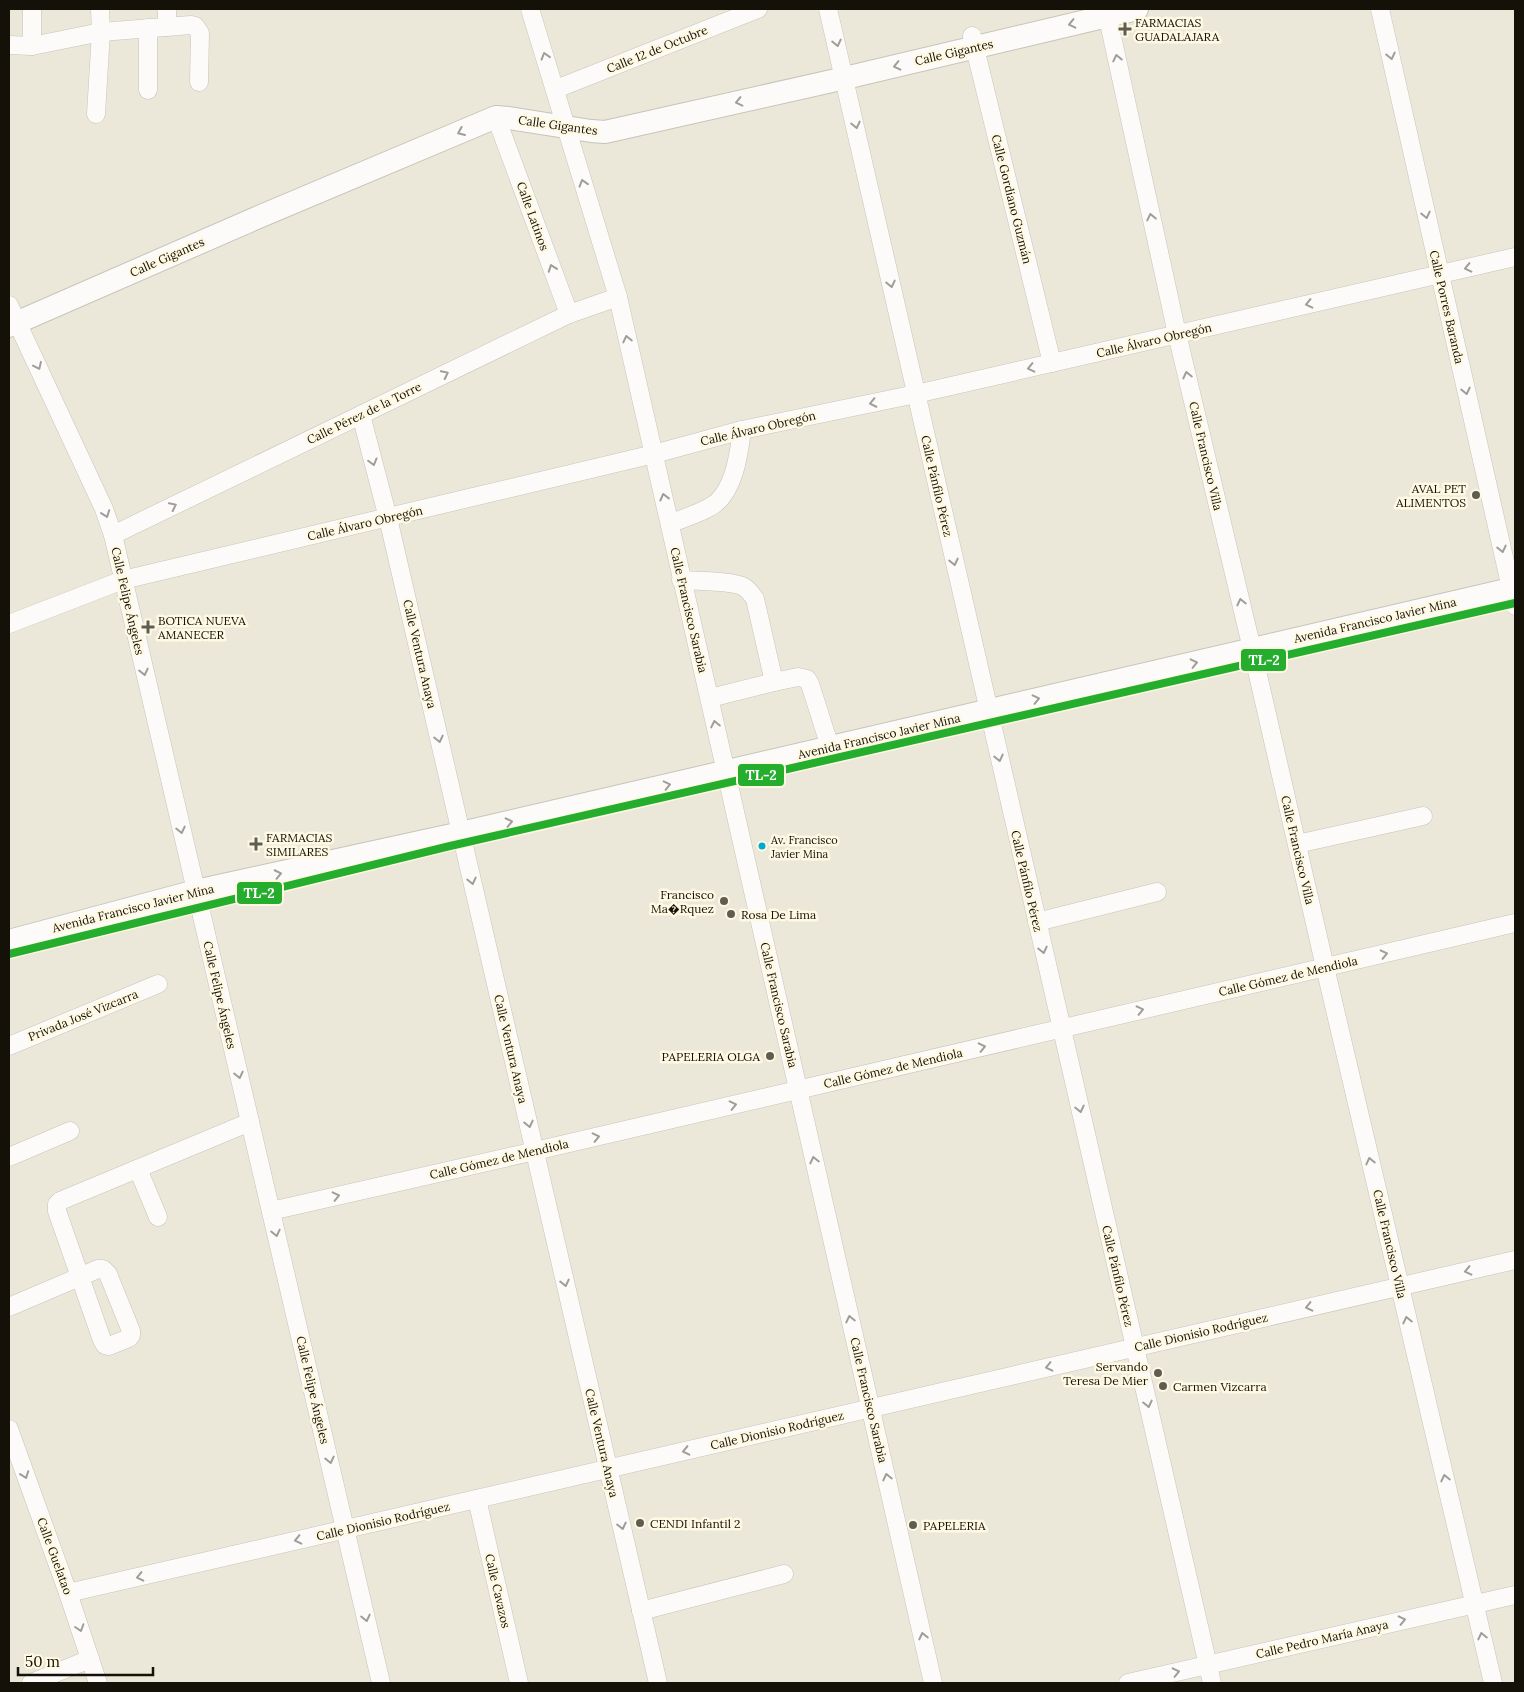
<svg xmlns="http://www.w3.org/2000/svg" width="1524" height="1692" font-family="Lora,serif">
<rect width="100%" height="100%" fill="#ebe7d9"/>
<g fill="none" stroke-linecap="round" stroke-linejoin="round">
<g stroke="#c7c4b9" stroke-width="19">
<g id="minor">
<path d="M32,9V46"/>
<path d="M167,9V27"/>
<path d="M530,9L618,297L933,1683"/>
<path d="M828,9L1212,1683"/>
<path d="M1106,9L1177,334L1252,649L1325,967L1493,1683"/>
<path d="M1380,9L1515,606"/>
<path d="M972,36L1052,363"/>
<path d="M9,45L32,46L101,32L191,25L195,26L200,33L199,82"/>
<path d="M556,89L758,9"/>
<path d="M148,90V28"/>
<path d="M96,114L101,32L100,9"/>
<path d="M496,117L569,314"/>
<path d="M9,305L104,509L113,535L381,1683"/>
<path d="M361,415L388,518L658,1683"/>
<path d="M670,524C683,518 698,514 710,507C734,494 739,454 742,430"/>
<path d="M113,535L569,314L618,297"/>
<path d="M681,580C695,581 734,581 744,587C749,590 752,595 755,599L774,682L798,677L807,679L810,684L830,747"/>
<path d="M9,624L123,580L654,454L742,430L916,394L1515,257"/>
<path d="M710,698L774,682"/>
<path d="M1297,844L1423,816"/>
<path d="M1037,922L1157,892"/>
<path d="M9,1046L158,984"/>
<path d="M9,1157L70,1131"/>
<path d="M138,1169L158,1217"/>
<path d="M271,1211L535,1151L1515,923"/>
<path d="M9,1307L98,1269H103L108,1274L131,1331V1335L129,1338L109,1346L105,1345L102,1340L57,1211V1204L60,1201L250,1122"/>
<path d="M9,1429L68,1593L98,1683"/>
<path d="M477,1499L519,1683"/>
<path d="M68,1593L1515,1260"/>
<path d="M641,1611L784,1574"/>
<path d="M31,1683L90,1659"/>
<path d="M1128,1683L1515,1595"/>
</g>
</g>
<g stroke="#c7c4b9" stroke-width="24">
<g id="major">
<path d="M9,326L254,219L496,117L509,118L591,131L605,132L845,78L1137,9"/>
<path d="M9,941L196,891L461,833L1515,588"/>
</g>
</g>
<use href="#minor" stroke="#fcfbf9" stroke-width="18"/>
<use href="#major" stroke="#fcfbf9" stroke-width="22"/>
<g stroke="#fff9e3" stroke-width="11">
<path id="rail-1" d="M9,954L450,846L1515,603"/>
</g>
<use href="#rail-1" stroke="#25ad2d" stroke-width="8"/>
</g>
<defs><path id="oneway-chevron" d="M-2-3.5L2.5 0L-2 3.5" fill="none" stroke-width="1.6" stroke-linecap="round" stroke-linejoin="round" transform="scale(1.25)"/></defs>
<g stroke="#9f9d99">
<use href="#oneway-chevron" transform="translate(1072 24) rotate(167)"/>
<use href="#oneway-chevron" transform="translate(837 43) rotate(77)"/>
<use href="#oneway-chevron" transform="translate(545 56) rotate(-107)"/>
<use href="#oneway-chevron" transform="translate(1391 56) rotate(77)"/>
<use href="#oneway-chevron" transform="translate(1117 58) rotate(-102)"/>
<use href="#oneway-chevron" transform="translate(897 66) rotate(167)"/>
<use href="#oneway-chevron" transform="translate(739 102) rotate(167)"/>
<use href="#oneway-chevron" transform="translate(856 125) rotate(77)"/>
<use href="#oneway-chevron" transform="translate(461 132) rotate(157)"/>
<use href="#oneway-chevron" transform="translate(583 183) rotate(-107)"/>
<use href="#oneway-chevron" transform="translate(1426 215) rotate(77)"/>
<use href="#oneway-chevron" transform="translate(1151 217) rotate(-102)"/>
<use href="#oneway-chevron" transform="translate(552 268) rotate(-110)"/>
<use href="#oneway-chevron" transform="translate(1468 268) rotate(167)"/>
<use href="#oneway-chevron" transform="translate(891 284) rotate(77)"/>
<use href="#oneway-chevron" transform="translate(1309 304) rotate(167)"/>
<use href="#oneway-chevron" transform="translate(627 339) rotate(-103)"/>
<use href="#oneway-chevron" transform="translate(38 366) rotate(65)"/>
<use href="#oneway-chevron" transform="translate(1031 368) rotate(167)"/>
<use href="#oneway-chevron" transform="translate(445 374) rotate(-26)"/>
<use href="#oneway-chevron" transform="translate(1187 375) rotate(-103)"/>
<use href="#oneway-chevron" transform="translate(1466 391) rotate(77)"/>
<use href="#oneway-chevron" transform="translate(873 403) rotate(168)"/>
<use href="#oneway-chevron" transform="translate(373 462) rotate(75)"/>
<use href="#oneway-chevron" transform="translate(664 497) rotate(-104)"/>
<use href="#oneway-chevron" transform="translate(173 506) rotate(-26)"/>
<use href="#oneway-chevron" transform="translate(106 514) rotate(70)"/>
<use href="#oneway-chevron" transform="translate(1502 549) rotate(77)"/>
<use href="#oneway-chevron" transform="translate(954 562) rotate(77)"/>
<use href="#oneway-chevron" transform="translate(1241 602) rotate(-103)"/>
<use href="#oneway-chevron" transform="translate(1194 663) rotate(-13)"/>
<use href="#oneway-chevron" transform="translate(144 672) rotate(77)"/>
<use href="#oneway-chevron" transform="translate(1036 699) rotate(-13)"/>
<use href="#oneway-chevron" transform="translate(715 724) rotate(-102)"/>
<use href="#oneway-chevron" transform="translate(439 739) rotate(77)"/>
<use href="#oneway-chevron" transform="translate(999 758) rotate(77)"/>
<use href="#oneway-chevron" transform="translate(667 785) rotate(-13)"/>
<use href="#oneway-chevron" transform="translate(509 822) rotate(-13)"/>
<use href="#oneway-chevron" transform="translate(181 830) rotate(77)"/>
<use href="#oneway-chevron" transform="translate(278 874) rotate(-12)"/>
<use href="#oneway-chevron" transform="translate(472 881) rotate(77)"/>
<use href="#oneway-chevron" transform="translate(1043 950) rotate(77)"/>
<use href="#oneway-chevron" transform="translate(1384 954) rotate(-13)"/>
<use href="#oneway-chevron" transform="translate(1140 1010) rotate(-13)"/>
<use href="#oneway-chevron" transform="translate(982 1047) rotate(-13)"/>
<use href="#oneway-chevron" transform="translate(239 1075) rotate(77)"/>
<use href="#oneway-chevron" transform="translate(733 1105) rotate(-13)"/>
<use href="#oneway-chevron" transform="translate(1080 1109) rotate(77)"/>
<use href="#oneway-chevron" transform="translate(529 1124) rotate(77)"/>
<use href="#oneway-chevron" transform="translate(596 1137) rotate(-13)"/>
<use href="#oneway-chevron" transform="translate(814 1160) rotate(-103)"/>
<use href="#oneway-chevron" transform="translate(1370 1161) rotate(-103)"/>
<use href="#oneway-chevron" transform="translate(336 1196) rotate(-13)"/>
<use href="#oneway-chevron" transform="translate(276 1233) rotate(77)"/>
<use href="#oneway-chevron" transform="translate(1468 1271) rotate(167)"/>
<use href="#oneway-chevron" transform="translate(565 1283) rotate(77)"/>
<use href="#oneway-chevron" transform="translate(1309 1307) rotate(167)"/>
<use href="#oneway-chevron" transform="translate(850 1319) rotate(-103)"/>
<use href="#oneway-chevron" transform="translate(1407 1320) rotate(-103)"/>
<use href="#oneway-chevron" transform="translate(1049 1367) rotate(167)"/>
<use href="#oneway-chevron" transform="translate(1148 1404) rotate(77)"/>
<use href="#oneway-chevron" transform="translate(686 1451) rotate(167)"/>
<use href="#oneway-chevron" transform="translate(330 1460) rotate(77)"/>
<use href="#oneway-chevron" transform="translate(25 1475) rotate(70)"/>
<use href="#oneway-chevron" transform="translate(887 1477) rotate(-103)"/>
<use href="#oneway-chevron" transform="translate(1445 1478) rotate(-103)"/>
<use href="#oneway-chevron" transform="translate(622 1526) rotate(77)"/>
<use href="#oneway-chevron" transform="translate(298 1540) rotate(167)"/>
<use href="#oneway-chevron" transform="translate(140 1577) rotate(167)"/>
<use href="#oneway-chevron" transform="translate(366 1618) rotate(77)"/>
<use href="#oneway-chevron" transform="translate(1402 1620) rotate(-13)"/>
<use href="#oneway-chevron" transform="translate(80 1628) rotate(72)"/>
<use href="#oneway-chevron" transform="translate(923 1636) rotate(-103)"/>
<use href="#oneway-chevron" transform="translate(1482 1636) rotate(-103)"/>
<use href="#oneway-chevron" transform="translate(1176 1672) rotate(-13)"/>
</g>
<g fill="#5f5c51" stroke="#fff9e3" stroke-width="2">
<path d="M1122.5 21.5h5v5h5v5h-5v5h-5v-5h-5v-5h5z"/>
<circle cx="1476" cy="495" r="5"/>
<path d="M145.5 619.5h5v5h5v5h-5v5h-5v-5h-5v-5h5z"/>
<path d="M253.5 836.5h5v5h5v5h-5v5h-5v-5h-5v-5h5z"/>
<circle cx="724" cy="901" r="5"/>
<circle cx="731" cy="914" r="5"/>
<circle cx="770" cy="1056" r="5"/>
<circle cx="1158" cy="1373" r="5"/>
<circle cx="1163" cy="1386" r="5"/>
<circle cx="640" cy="1523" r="5"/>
<circle cx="913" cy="1525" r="5"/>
</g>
<circle fill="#00a9ce" stroke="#fff9e3" stroke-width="2" cx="762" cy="846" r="4.5"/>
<g text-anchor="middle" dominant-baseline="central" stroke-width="5" stroke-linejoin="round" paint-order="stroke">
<g font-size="11" fill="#141108" stroke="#fff9e3" text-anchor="start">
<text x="771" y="840">Av. Francisco<tspan x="771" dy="14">Javier Mina</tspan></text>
</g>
<g font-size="12" fill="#141108" stroke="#fff9e3" text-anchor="start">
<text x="1135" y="22">FARMACIAS<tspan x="1135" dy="14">GUADALAJARA</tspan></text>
<text x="1466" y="488" text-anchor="end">AVAL PET<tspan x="1466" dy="14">ALIMENTOS</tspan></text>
<text x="158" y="620">BOTICA NUEVA<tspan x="158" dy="14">AMANECER</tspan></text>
<text x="266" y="837">FARMACIAS<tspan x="266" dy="14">SIMILARES</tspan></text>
<text x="714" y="894" text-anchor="end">Francisco<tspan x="714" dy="14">Ma�Rquez</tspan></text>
<text x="741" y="914">Rosa De Lima</text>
<text x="760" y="1056" text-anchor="end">PAPELERIA OLGA</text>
<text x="1148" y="1366" text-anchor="end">Servando<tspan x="1148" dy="14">Teresa De Mier</tspan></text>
<text x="1173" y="1386">Carmen Vizcarra</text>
<text x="650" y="1523">CENDI Infantil 2</text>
<text x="923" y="1525">PAPELERIA</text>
</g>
<g font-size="12" fill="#141108" stroke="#fff9e3">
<text transform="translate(657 49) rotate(-22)">Calle 12 de Octubre</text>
<text transform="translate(954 52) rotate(-13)">Calle Gigantes</text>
<text transform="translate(558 125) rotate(8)">Calle Gigantes</text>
<text transform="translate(1012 199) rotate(76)">Calle Gordiano Guzmán</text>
<text transform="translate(533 216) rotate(70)">Calle Latinos</text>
<text transform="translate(167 257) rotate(-24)">Calle Gigantes</text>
<text transform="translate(1447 307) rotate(77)">Calle Porres Baranda</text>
<text transform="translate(1154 340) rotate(-13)">Calle Álvaro Obregón</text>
<text transform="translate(364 413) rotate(-26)">Calle Pérez de la Torre</text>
<text transform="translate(758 428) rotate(-13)">Calle Álvaro Obregón</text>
<text transform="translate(1206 456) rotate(77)">Calle Francisco Villa</text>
<text transform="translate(937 486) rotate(77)">Calle Pánfilo Pérez</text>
<text transform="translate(365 523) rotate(-13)">Calle Álvaro Obregón</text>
<text transform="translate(128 601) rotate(77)">Calle Felipe Ángeles</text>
<text transform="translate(689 610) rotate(77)">Calle Francisco Sarabia</text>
<text transform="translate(1375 620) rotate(-13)">Avenida Francisco Javier Mina</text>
<text transform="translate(420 654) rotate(77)">Calle Ventura Anaya</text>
<text transform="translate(879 736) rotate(-13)">Avenida Francisco Javier Mina</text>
<text transform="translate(1298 850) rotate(77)">Calle Francisco Villa</text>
<text transform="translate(1027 881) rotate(77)">Calle Pánfilo Pérez</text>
<text transform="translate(133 908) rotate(-14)">Avenida Francisco Javier Mina</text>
<text transform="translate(1288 976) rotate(-13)">Calle Gómez de Mendiola</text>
<text transform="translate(220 995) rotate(77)">Calle Felipe Ángeles</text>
<text transform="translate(779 1005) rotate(77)">Calle Francisco Sarabia</text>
<text transform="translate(83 1015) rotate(-22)">Privada José Vizcarra</text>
<text transform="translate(511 1049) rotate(77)">Calle Ventura Anaya</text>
<text transform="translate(893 1068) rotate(-13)">Calle Gómez de Mendiola</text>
<text transform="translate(499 1159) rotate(-13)">Calle Gómez de Mendiola</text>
<text transform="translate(1390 1244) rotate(77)">Calle Francisco Villa</text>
<text transform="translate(1118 1276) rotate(77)">Calle Pánfilo Pérez</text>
<text transform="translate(1201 1332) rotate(-13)">Calle Dionisio Rodríguez</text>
<text transform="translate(313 1390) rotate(77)">Calle Felipe Ángeles</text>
<text transform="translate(869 1400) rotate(77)">Calle Francisco Sarabia</text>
<text transform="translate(777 1430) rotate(-13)">Calle Dionisio Rodríguez</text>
<text transform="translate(602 1443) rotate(77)">Calle Ventura Anaya</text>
<text transform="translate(383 1521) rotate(-13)">Calle Dionisio Rodríguez</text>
<text transform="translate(55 1556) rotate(70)">Calle Guelatao</text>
<text transform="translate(498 1591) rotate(77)">Calle Cavazos</text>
<text transform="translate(1322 1639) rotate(-13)">Calle Pedro María Anaya</text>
</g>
</g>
<g stroke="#fff9e3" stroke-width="2">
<rect x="1240" y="648" width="47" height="24" rx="5" fill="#25ad2d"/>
<rect x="737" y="763" width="48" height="24" rx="5" fill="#25ad2d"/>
<rect x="236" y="881" width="47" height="24" rx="5" fill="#25ad2d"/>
</g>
<g font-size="14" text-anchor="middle" font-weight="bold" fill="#fff">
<text x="1264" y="665">TL-2</text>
<text x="761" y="780">TL-2</text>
<text x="259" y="898">TL-2</text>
</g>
<rect width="1524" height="1692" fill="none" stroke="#141108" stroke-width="20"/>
<path d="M18 1667v8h135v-8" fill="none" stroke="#141108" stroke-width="2.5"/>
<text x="25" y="1667" font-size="15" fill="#141108" stroke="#fff9e3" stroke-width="4" paint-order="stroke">50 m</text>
</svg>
